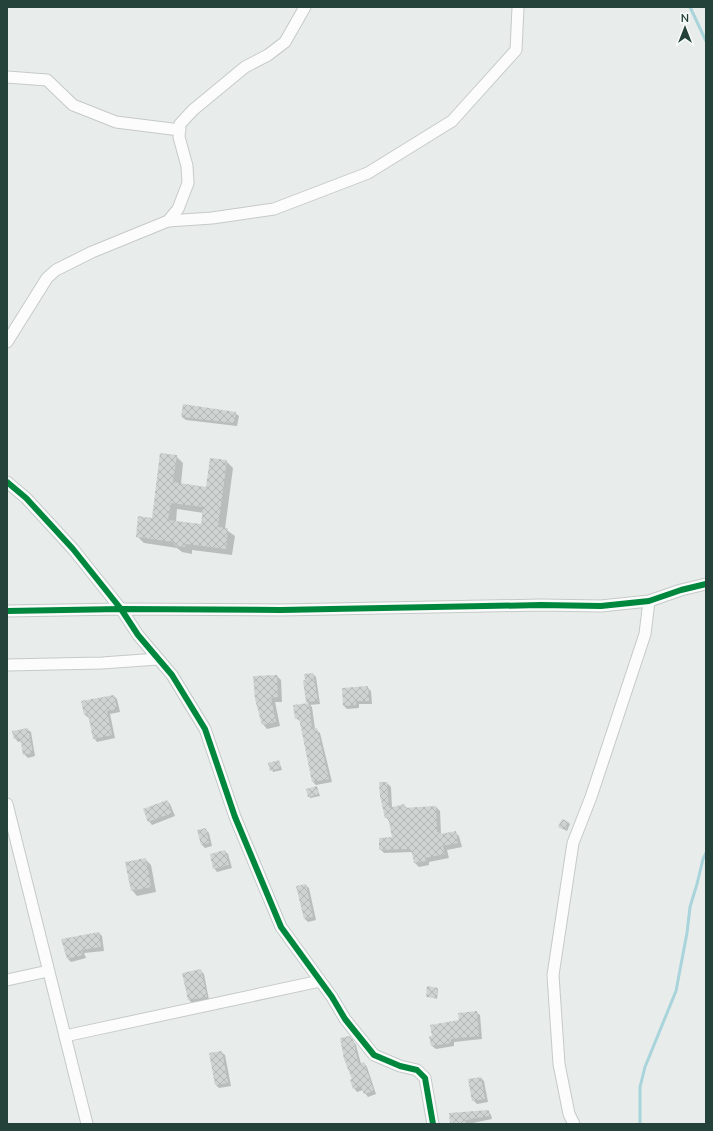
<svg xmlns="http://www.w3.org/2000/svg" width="713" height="1131" font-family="Mulish,sans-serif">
<defs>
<pattern id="building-cross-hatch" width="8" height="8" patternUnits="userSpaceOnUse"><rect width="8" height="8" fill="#cfd4d2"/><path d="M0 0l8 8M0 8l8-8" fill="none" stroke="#b2b7b5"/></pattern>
</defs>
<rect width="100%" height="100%" fill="#e8edeb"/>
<g fill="#0003" fill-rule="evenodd">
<path d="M235,413L239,416L237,426L186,420L182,417Z"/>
<path d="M176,456L183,463L181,484L207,488L226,461L233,468L225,529L235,536L232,555L192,550V554L182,552L177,548L144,543L137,536L153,519ZM177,509L204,513L202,526L176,522Z"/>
<path d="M313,674L316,677L320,704L310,705L312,707L315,729L320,733L332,782L316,785L313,782L301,722L296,718L309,704L307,702Z"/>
<path d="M277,676L281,680L282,702H275L280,726L267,729L263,724Z"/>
<path d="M368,688L371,691L372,704H359V708L347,709L344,706Z"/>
<path d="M114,696L117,699L120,712L110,714L115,738L97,742L94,738L89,718L85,715Z"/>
<path d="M27,729L31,732L35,756L28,758L24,754L22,741L18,742L15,738Z"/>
<path d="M279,761L282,770L273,772L269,763Z"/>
<path d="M387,783L391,787L392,808L404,805L407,808L436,807L440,811L441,834L455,832L459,836L462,847L447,850L449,858L429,862V865L419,867L415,863L413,852L384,853L380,849L394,838L389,821L386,817Z"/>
<path d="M317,788L320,796L310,798L309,796Z"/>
<path d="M167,801L170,804L175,816L152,825L149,821Z"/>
<path d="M569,823L570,824L567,831L559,827Z"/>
<path d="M205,829L209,833L212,846L205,848L201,844Z"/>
<path d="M225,851L228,854L232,868L217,872L214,868Z"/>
<path d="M145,859L151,865L156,892L137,896L132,890Z"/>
<path d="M305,885L309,888L316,920L308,922L305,919Z"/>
<path d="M99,933L102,936L104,951L84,953L86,958L71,962L68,959Z"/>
<path d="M201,971L204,974L209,1000L192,1003L189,1000L183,974Z"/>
<path d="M437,989L438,990L437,999L427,996Z"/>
<path d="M476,1012L480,1015L482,1039L454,1042V1046L436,1049L432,1046L431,1037Z"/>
<path d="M353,1041L356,1045L361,1064L364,1063L367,1067L376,1094L368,1097L363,1090L357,1092L354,1088Z"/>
<path d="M221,1052L225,1055L231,1086L219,1088L216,1085L210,1054Z"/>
<path d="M481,1078L484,1081L488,1102L477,1104L473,1100Z"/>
<path d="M488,1111L491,1115L492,1119L468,1124H451Z"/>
</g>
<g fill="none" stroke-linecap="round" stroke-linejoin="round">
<g stroke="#a9d4db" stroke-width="3">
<path d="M690,7L706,41"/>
<path d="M640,1124V1087L645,1067L676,991L687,933L690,907L697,884L703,859L706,853"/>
</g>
</g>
<g fill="url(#building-cross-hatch)" fill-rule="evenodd">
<path d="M183,404L236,412L234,423L181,417Z"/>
<path d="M160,453L177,455L173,482L206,487L210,458L227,460L218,527L228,528L226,549L186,544L185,547L174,546V542L136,537L138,516L152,518ZM171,503L203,507L201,524L168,520Z"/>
<path d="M313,673L318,701L306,702L303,681L305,680L304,674Z"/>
<path d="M277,675L278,697L271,698L276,722L262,725L255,699L253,676Z"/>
<path d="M368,686L369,701H356V705L343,706L342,688Z"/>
<path d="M114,695L117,709L107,711L112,735L93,739L88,714L84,715L81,701Z"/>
<path d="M309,703L312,729L317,728L329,779L312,782L299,718L295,719L293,705Z"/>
<path d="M28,728L33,753L23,755L20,738L14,739L12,731Z"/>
<path d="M279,760L281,768L270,771L268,763Z"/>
<path d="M379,782H387L389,808L404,804L405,808L436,806L437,832H440L441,834L456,831L458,843L443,846L445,854L425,858L426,861L414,863L411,849L379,850V838L392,837L388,817L385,818L380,796Z"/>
<path d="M317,786L319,794L308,797L306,789Z"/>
<path d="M167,800L172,813L148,822L143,809Z"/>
<path d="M562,819L569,822L565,830L558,827Z"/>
<path d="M206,828L209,843L201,845L197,830Z"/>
<path d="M225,850L229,865L213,869L210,854Z"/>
<path d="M146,858L151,887L131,891L125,862Z"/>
<path d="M306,884L313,917L304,919L296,886Z"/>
<path d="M99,932L101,947L82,950L83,955L67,959L61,939Z"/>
<path d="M201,969L207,997L188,1000L182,973Z"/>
<path d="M427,986L438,988L436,998L426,997Z"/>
<path d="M477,1011L479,1036L451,1039V1043L431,1046L429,1036H432L430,1025L459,1020L458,1013Z"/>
<path d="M350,1036L353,1040L359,1064L364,1062L374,1091L364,1094L361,1086L353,1089L350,1080L352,1079L344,1059L340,1038Z"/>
<path d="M222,1051L228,1083L215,1085L209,1053Z"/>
<path d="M481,1077L485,1099L472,1101L468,1079Z"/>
<path d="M489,1110V1116L466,1120V1124H450L449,1113Z"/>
</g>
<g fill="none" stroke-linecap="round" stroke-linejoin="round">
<g stroke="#c5cac8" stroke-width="13">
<g id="street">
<path d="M7,77L47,80L73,105L116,122L180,130"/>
<path d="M168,221L212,218L274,209L368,173L452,121L516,50L518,8"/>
<path d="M7,342L47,278L56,270L92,252L168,221L178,209L188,183L187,166L179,137L180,124L193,110L245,67L268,55L285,42L305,7"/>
<path d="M7,482L26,498L73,549L121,609L138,635L172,675L205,729L235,817L281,927L332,997L345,1019L374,1055L400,1066L417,1070L425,1078L433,1124"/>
<path d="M7,611L121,609L281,610L541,605L601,606L649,601L681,590L706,584"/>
<path d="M7,665L102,663L158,659"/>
<path d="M7,804L87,1124"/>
<path d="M7,980L48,971"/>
<path d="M65,1036L320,981"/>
<path d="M574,1124L569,1114L559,1064L553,975L573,843L591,797L645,634L649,601"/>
</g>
</g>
<use href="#street" stroke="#fcfcfc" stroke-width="11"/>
<g stroke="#f7fbf9" stroke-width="8">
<g id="cycleway">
<path d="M7,482L26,498L73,549L121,609L138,635L172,675L205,729L235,817L281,927L332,997L345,1019L374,1055L400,1066L417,1070L425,1078L433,1124"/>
<path d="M7,611L121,609L281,610L541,605L601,606L649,601L681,590L706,584"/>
</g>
</g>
<use href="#cycleway" stroke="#00873e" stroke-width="6"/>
</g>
<rect width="713" height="1131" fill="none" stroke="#24423a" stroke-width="16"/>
<g transform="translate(685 28)" stroke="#f7fbf9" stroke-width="3" paint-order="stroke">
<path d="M0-3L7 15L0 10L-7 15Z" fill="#24423a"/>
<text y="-6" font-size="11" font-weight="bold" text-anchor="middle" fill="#24423a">N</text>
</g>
</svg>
